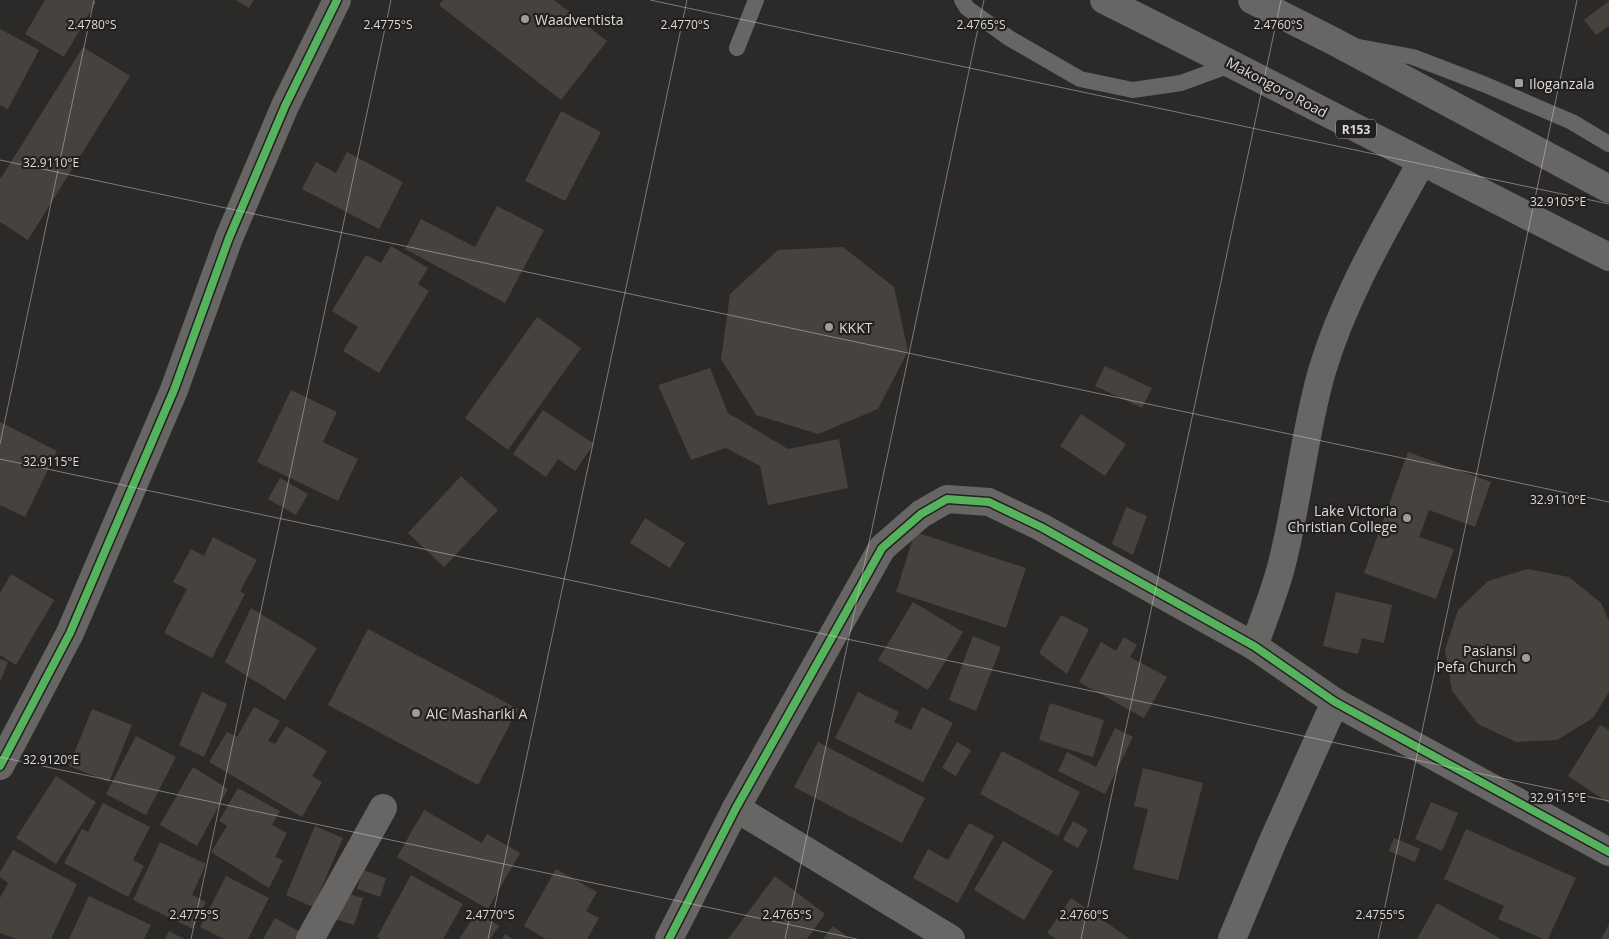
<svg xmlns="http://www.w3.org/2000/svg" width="1609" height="939" font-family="'Open Sans',sans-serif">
<rect width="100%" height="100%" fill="#2c2a29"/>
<g fill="#46423d">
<path d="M45,0H92L96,2L64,57L25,34Z"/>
<path d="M235,0H254L249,8Z"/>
<path d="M443,0H554L607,41L561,100L439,5Z"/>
<path d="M1609,1V26L1596,35L1584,20Z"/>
<path d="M0,29L39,50L8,109L0,105Z"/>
<path d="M83,47L130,76L28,240L0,222V177L1,178Z"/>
<path d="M561,111L601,132L565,201L525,181Z"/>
<path d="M347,152L403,182L379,229L302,189L316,162L336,173Z"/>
<path d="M497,206L544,230L505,303L405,249L421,219L475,247Z"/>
<path d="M391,246L428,268L418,284L429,291L379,373L343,351L358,327L332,311L366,255L381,263Z"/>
<path d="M843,247L894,287L908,351L878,409L818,434L756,415L721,359L730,294L778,250Z"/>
<path d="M537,317L581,348L508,450L465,418Z"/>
<path d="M1105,366L1152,388L1142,408L1095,386Z"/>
<path d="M710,368L728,413L788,449L839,439L848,488L768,505L760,466L726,448L691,460L658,385Z"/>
<path d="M291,390L337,412L323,442L358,459L338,501L257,462Z"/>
<path d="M543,410L594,444L575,471L558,459L546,477L513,454Z"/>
<path d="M1081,414L1126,444L1105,476L1060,446Z"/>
<path d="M0,422L57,451L25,517L0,505Z"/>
<path d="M1408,452L1491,482L1475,527L1429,510L1419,537L1454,549L1436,599L1364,573Z"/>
<path d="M461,476L498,510L444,567L408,533Z"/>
<path d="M280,478L308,494L296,515L268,499Z"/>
<path d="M1126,507L1147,516L1133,555L1112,544Z"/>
<path d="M645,518L685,543L670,568L630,543Z"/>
<path d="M915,532L1026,568L1006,628L896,592Z"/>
<path d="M213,537L257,560L240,591L245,594L212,658L164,633L187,589L173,582L191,549L204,556Z"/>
<path d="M1528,569L1569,577L1601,603L1609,621V692L1593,718L1557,740L1516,742L1478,724L1452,691L1445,650L1458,610L1488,581Z"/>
<path d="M11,574L54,600L16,665L0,655V593Z"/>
<path d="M1336,592L1392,605L1384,643L1362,638L1358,654L1323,646Z"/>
<path d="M913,602L963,632L928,690L878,660Z"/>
<path d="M251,608L317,648L285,700L225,662Z"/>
<path d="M1061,615L1089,629L1067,674L1039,653Z"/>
<path d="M368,629L518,709L478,785L328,705Z"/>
<path d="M973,636L1001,647L976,711L949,700Z"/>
<path d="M1124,637L1137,645L1130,657L1167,677L1144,718L1079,682L1101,642L1116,651Z"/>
<path d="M0,659L8,662L0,682Z"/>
<path d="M202,692L227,704L204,757L179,745Z"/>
<path d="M858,692L899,712L894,722L911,730L922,707L953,723L923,782L835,738Z"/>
<path d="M1050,703L1104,720L1093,757L1039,740Z"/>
<path d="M254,707L280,721L268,741L275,744L286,726L327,751L312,776L322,782L302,817L209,762L227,732L237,737Z"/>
<path d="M92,709L132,725L109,782L69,766Z"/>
<path d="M1600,725L1609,730V803L1568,776Z"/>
<path d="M1115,728L1133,737L1105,794L1058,771L1067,752L1096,767Z"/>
<path d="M136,736L176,757L146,815L106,794Z"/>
<path d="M818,742L925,798L902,843L794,787Z"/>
<path d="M957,742L971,750L956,776L942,768Z"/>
<path d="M1002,751L1080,792L1058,836L980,794Z"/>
<path d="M193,767L228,789L197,846L160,825Z"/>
<path d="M1143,768L1203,783L1178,880L1133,869L1148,809L1134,806Z"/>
<path d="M56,776L96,802L56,864L16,838Z"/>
<path d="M238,788L280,811L272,825L287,833L275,857L283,860L269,888L211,852L227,826L219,821Z"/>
<path d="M1431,802L1458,813L1442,851L1415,839Z"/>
<path d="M103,803L150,827L133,860L144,866L128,897L64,863L82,829L88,832Z"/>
<path d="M424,810L482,843L487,834L520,853L488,909L397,857Z"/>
<path d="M1073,821L1088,830L1078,848L1063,840Z"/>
<path d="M969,823L994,836L958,903L913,878L928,849L948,860Z"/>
<path d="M315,826L343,838L313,907L286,895Z"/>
<path d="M1466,829L1576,878L1548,939H1543L1498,919L1504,906L1444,879Z"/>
<path d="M1394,838L1420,849L1415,862L1389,851Z"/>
<path d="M1003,841L1053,871L1024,920L974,890Z"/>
<path d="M160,842L206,864L192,895L206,902L193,929L133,900Z"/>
<path d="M13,850L77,884L51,939H16L0,933V898L8,883L0,877V872Z"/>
<path d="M556,869L597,892L586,911L599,918L587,939H546L524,926Z"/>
<path d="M363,870L386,878L380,897L357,889Z"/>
<path d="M411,875L463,904L443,939H380L377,937Z"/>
<path d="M226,876L269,898L248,939H224L200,927Z"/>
<path d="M775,876L825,914L807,939H728Z"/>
<path d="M340,891L363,898L354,925L332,918Z"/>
<path d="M89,896L151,925L144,939H69Z"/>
<path d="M1071,898L1130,939H1056L1047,933Z"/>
<path d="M1437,903L1501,939H1417Z"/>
<path d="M478,911L499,926L490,939H459Z"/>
<path d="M275,918L306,935L303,939H263Z"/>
<path d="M1609,924V939H1601Z"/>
<path d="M833,926L850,939H823Z"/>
<path d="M169,931L184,939H165Z"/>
<path d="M505,934L513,939H502Z"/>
</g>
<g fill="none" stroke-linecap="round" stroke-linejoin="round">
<g stroke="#676665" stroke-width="16">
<path d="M962,0L967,8L1009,38L1080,79L1133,90L1181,83L1233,64"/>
<path d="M1359,47L1413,57L1486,85L1572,122L1609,144"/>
<path d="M737,48L756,0"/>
</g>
<g stroke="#676665" stroke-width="28">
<path d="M1254,646C1263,621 1273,596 1280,571C1298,505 1303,437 1322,371C1344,297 1384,230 1421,163"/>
<path d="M0,766L70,633L174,390L229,238L285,106L337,0"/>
<path d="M736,808L951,939"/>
<path d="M310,939L383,808"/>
<path d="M669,939L736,808L882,548L921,514L947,499L989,502L1041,527L1254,646L1335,702L1609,852"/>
<path d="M1232,939L1272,843L1335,702"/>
</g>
<g stroke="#686665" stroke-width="28">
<path d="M1104,0C1273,84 1440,172 1609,257"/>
<path d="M1252,0L1335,42L1609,189"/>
</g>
<g stroke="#23211f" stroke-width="11">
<g id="cycleway">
<path d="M0,766L70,633L174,390L229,238L285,106L337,0"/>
<path d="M669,939L736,808L882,548L921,514L947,499L989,502L1041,527L1254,646L1335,702L1609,852"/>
</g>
</g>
<use href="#cycleway" stroke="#56b35d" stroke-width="8"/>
</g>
<path fill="none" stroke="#dddbda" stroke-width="1" stroke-opacity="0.45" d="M650,0L1609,204M0,160L1609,502M0,444L94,0M0,459L1609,801M0,757L857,939M191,939L391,0M488,939L687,0M785,939L984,0M1081,939L1281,0M1378,939L1577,0"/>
<g fill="#9f9d9c" stroke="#23211f" stroke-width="2">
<circle cx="525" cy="19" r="5"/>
<rect x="1514" y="78" width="10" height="10" rx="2.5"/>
<circle cx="829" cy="327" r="5"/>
<circle cx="1407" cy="518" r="5"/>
<circle cx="1526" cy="658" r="5"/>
<circle cx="416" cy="713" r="5"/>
</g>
<g text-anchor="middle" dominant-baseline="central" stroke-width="4.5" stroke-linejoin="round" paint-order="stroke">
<rect fill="#23211f" stroke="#a5a3a2" stroke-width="1" x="1336" y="119.5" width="40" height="19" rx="4"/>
<g font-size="12" font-weight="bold" fill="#dddbda">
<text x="1356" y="129">R153</text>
</g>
<g font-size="14" fill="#dddbda" stroke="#23211f" text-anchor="start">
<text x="535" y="19">Waadventista</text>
<text x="1529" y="83">Iloganzala</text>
<text x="839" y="327">KKKT</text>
<text x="1397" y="510" text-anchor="end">Lake Victoria<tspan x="1397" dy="16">Christian College</tspan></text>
<text x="1516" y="650" text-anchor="end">Pasiansi<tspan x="1516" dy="16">Pefa Church</tspan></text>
<text x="426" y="713">AIC Mashariki A</text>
</g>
<g font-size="14" fill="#dddbda" stroke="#23211f">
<text transform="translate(1277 87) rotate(28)">Makongoro Road</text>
</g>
</g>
<g font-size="12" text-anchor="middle" fill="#dddbda" stroke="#23211f" stroke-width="4.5" stroke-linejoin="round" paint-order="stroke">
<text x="92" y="29">2.4780°S</text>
<text x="388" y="29">2.4775°S</text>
<text x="685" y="29">2.4770°S</text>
<text x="981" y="29">2.4765°S</text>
<text x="1278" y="29">2.4760°S</text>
<text x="51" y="167">32.9110°E</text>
<text x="1558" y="206">32.9105°E</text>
<text x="51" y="466">32.9115°E</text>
<text x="1558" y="504">32.9110°E</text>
<text x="51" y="764">32.9120°E</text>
<text x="1558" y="802">32.9115°E</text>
<text x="194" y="919">2.4775°S</text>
<text x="490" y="919">2.4770°S</text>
<text x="787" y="919">2.4765°S</text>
<text x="1084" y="919">2.4760°S</text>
<text x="1380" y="919">2.4755°S</text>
</g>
</svg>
